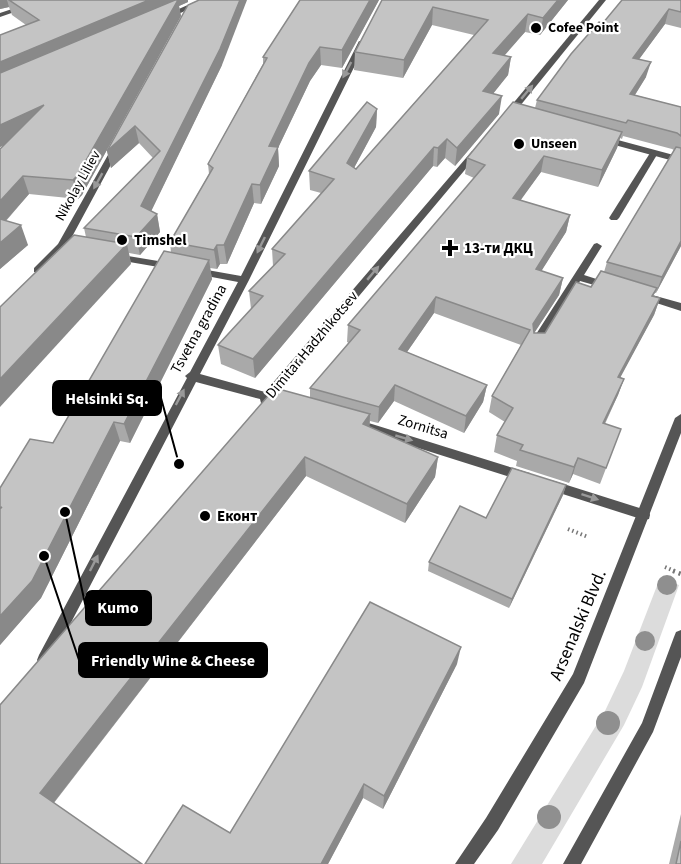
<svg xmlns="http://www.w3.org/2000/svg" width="681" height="864" font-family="'Source Sans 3',sans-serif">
<rect width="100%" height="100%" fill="#fff"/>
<path fill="#dcdcdc" d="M660,578L679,585L642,687L624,725L542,864H511L605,711L624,671Z"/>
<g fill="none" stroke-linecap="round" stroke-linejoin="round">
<g stroke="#777" stroke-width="4" stroke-dasharray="1.5 3" stroke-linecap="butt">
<path d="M568,529L588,537"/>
<path d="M665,567L677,572"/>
</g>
<path stroke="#777" stroke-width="4.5" stroke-dasharray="2 4" stroke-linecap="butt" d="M673,571L681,574"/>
<g fill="#555" fill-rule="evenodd">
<path d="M39,0H49L0,17V13Z"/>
<path d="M654,150L658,153L619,218L617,220H611L609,218L650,153Z"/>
<path d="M597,243L602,246L584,275L612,284L613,286L608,289L580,281L539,348H531L530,345L531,342L594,244Z"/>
<path d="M645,293L681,303V311L641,298L640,296Z"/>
<path d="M681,630V657L653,732L581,864H563L642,723L674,637L676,632Z"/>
</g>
<g fill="#555" fill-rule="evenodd">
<path d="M199,0H208L170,18L163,16Z"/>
<path d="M599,0H606L511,117H505V113Z"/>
<path d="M359,41L366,43L249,280L200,374L265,392L472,151L479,153L276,395L280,399L278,402L265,404L261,403L260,399L196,382L49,665L44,667L39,665L37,660L39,655L187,378L185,376L190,372L238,282L196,274L191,271L196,268L241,276Z"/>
<path d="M603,136L681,157V163L600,141L599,139Z"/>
<path d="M117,143L121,146L67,246L42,272H34V268L58,244L113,146Z"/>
<path d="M116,254L170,263L175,266L170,269L112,259V255Z"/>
<path d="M359,420L526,472L530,473L532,477L530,481L526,482L355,428L353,425Z"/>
<path d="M551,480L649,511L650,515L649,519L644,520L547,489L545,485L547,481Z"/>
</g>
<path fill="#555" fill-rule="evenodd" d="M681,414V433L584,683L498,830L474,864H455L486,818L573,674L675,418Z"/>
</g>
<g fill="#8f8f8f">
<circle cx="667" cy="585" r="10"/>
<circle cx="645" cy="641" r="10"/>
<circle cx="608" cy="723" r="12"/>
<circle cx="549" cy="817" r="12"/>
</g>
<g fill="#a9a9a9" fill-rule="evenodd">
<path d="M0,0H188V2L179,6L181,16L82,195L78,199L29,194L6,221L28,245L0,269V149L5,144L0,147V35L26,25L12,15L9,7L0,9Z"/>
<path d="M300,0H379L342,68L321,65L310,81L278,148L279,166L261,204L254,203L227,264H220L217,269L210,268L212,279L130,443L120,441L41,598L0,645V488L53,443L171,253L170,242L209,174L208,164L263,64V57Z"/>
<path d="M382,0H568L540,35L525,32L504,55L511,57L508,75L493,93L499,114L455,166L445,158L437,167L433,166L255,378L221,364L218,345L251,309L249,291L273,266L272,249L321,193L310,190L309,171L377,109L376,127L354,168L356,169L474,35L432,25L403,78L354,70L355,52Z"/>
<path d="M681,0V28L665,24L639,59L646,77L635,95L681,107V246L656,293H655L653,296L660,298L654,315L620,377L624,379L618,395L605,424L621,429L600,484L573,474L569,483L516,466L517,461L494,452L497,435L505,422L489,412L492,396L521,345L434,313L407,352L487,385L483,402L464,433L394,401L378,423L370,421L369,427L438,457L435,477L405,523L306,476L54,803L0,864L310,397V388L349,343L347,342L348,325L474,178L465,174L467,158L535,108L537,100L603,23ZM623,136L672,149L674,150L607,262L604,272L591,287L545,333H534L559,295L563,278L541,271L566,232L570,215L520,200L541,172L598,187L617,148L620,138L622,139Z"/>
<path d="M188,5L222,65L151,211L157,214L160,232L140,255L129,253L131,264L86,237L84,228L153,158L139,143L111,168L107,151Z"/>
<path d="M566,485L563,495L509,608L428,571L429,562L486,518Z"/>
<path d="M457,664L383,809L363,798L328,864H145L230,833Z"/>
<path d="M681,814V864H669Z"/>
</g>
<g fill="#898989">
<path d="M0,0H7L9,7L0,9Z"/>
<path d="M149,0H188V2L179,6L181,16L82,195L78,199L73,180L173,9L0,83V62Z"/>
<path d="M240,0H247L222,65L145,224L141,206Z"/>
<path d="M370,0H379L342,68V50Z"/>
<path d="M558,0H568L540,35L543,18Z"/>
<path d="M433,7L432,25L403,78L404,60Z"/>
<path d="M669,9L665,24L629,73L633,58Z"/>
<path d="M528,14L525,32L491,71L493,53Z"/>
<path d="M320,47L321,65L310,81L278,148L279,166L261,204L260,185L269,146L309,63Z"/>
<path d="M511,57L508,75L481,109L483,91Z"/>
<path d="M651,62L646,77L626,109L630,94Z"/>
<path d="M502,96L499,114L455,166L457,148Z"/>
<path d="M44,105L49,124L0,147V125Z"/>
<path d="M377,109L376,127L347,181V163Z"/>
<path d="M135,126L139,143L111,168L107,151Z"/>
<path d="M622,132L617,148L598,187L602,170Z"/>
<path d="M447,139L445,158L437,167L438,148Z"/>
<path d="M434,147L433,166L255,378L253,359Z"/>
<path d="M544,156L541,172L510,215L513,198Z"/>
<path d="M23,176L29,194L0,227V201Z"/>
<path d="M252,184L254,203L227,264L224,245Z"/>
<path d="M157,214L160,232L140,255L136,237Z"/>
<path d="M570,215L566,232L532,286L536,269Z"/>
<path d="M21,225L28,245L0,269V243Z"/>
<path d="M681,241V246L656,293L662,277Z"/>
<path d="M127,244L131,264L0,407V379Z"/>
<path d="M217,245L220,264L217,269L214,250Z"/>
<path d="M209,260L212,279L130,443L124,424Z"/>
<path d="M563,278L559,295L529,341L533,324Z"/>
<path d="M436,297L434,313L398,365L399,349Z"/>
<path d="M660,298L654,315L612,393L618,377Z"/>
<path d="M624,379L618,395L597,439L603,423Z"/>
<path d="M395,385L394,401L378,423L379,407Z"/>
<path d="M487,385L483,402L464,433L466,416Z"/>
<path d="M370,414L369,434L363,424Z"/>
<path d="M114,422L120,441L41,598L0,645V616Z"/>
<path d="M305,457L306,476L51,806L40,793Z"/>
<path d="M438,457L435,477L405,523L407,504Z"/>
<path d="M578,458L573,474L569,483L574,467Z"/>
<path d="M566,485L563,495L509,608L512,599Z"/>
<path d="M461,647L457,664L383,809L384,796Z"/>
<path d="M364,784L363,798L328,864H321Z"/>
</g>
<g fill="#c4c4c4" stroke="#898989" stroke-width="1.5">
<path d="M9,0H149L0,62V35L39,20Z"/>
<path d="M175,0H178L77,176L73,180L23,176L0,201V149L44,105L0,125V73Z"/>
<path d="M199,0H240L220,49L141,206L157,214L136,237L84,228L160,151L135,126L107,151L188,5Z"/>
<path d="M300,0H370L342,50L320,47L309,63L269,146L278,147L260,185L252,184L224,245H217L214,250L170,242L213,168L208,164L267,58L263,57Z"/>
<path d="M382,0H558L543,18L528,14L493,53L511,57L483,91L502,96L457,148L447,139L438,148L434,147L253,359L218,345L263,296L249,291L285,254L272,249L334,179L309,171L367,102L377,109L347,163L356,169L488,20L433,7L404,60L355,52Z"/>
<path d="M622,0H681V12L669,9L633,58L651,62L630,94L681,107V136L677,133L628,120L626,123L537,100L571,54L599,22L603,23Z"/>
<path d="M513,102L622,132L602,170L544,156L513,198L570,215L536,269L563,278L533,324L534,333H545L576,282L591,287L601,271L657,288L652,296L660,298L618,377L624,379L603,423L621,429L606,468L578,458L574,467L520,450L523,445L497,435L513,408L492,396L530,330L436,297L399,349L487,385L466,416L395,385L379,407L310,388L360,330L348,325L485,165L467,158Z"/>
<path d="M676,147L681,148V241L662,277L607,262Z"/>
<path d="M0,219L21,225L0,243Z"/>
<path d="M74,235L127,244L0,379V307Z"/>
<path d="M164,251L209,260L124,424L114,422L32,581L0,616V509L2,507L0,508V488L30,439L53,443Z"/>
<path d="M275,388L370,414L363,424L438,457L407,504L305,457L40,793L142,864H0V705Z"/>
<path d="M512,468L566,485L512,599L429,562L460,506L486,518Z"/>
<path d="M370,602L461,647L384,796L364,784L321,864H145L183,805L230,833Z"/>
<path d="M681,841V864H676Z"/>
</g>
<defs><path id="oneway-solid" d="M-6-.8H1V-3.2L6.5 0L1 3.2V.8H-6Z" transform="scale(1.5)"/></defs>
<g fill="#999">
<use href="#oneway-solid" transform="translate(347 70) rotate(118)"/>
<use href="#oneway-solid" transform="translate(527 92) rotate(-50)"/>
<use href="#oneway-solid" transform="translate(98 181) rotate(119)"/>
<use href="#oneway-solid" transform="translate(261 245) rotate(116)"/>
<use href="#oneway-solid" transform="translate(373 273) rotate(-50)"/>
<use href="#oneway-solid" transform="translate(180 397) rotate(-62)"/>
<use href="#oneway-solid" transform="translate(404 438) rotate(16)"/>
<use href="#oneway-solid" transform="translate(590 497) rotate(18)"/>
<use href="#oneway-solid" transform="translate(94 563) rotate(-63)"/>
</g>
<g fill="#000" stroke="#fff" stroke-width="2">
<circle cx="536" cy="28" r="6"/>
<circle cx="519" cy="144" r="6"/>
<circle cx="122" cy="240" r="6"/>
<path d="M447 239h6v6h6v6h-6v6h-6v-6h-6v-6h6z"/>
<circle cx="205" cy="516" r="6"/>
</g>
<g text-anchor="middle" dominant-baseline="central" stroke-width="4.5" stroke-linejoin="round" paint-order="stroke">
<g font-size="14" font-weight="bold" fill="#000" stroke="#fff" text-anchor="start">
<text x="548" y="28">Cofee Point</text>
<text x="531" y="144">Unseen</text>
</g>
<g font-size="14" fill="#000" stroke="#fff">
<text transform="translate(78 186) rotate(-61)">Nikolay Liliev</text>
</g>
<g font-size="15" font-weight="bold" fill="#000" stroke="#fff" text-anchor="start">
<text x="134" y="240">Timshel</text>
<text x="464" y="248">13-ти ДКЦ</text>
<text x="217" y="516">Еконт</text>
</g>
<g font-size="15" fill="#000" stroke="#fff">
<text transform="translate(199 329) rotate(-61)">Tsvetna gradina</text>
<text transform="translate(312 345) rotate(-50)">Dimitar Hadzhikotsev</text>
<text transform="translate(423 427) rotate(17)">Zornitsa</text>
</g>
<g font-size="18" fill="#000" stroke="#fff">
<text transform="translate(578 625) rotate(-67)">Arsenalski Blvd.</text>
</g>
</g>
<path fill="none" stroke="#000" stroke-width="2" d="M179 464L161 398M65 512L86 608M44 556L79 660"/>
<g fill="#000" stroke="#fff" stroke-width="2">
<circle cx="179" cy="464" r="6"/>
<circle cx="65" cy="512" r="6"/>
<circle cx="44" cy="556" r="6"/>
</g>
<g fill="#000" stroke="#000" stroke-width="2">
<rect x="53" y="381" width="108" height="34" rx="6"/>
<rect x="86" y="591" width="65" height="34" rx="6"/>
<rect x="79" y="643" width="188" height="34" rx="6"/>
</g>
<g font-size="16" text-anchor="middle" font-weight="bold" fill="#fff">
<text x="107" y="404">Helsinki Sq.</text>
<text x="118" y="613">Kumo</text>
<text x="173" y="666">Friendly Wine &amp; Cheese</text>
</g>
</svg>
